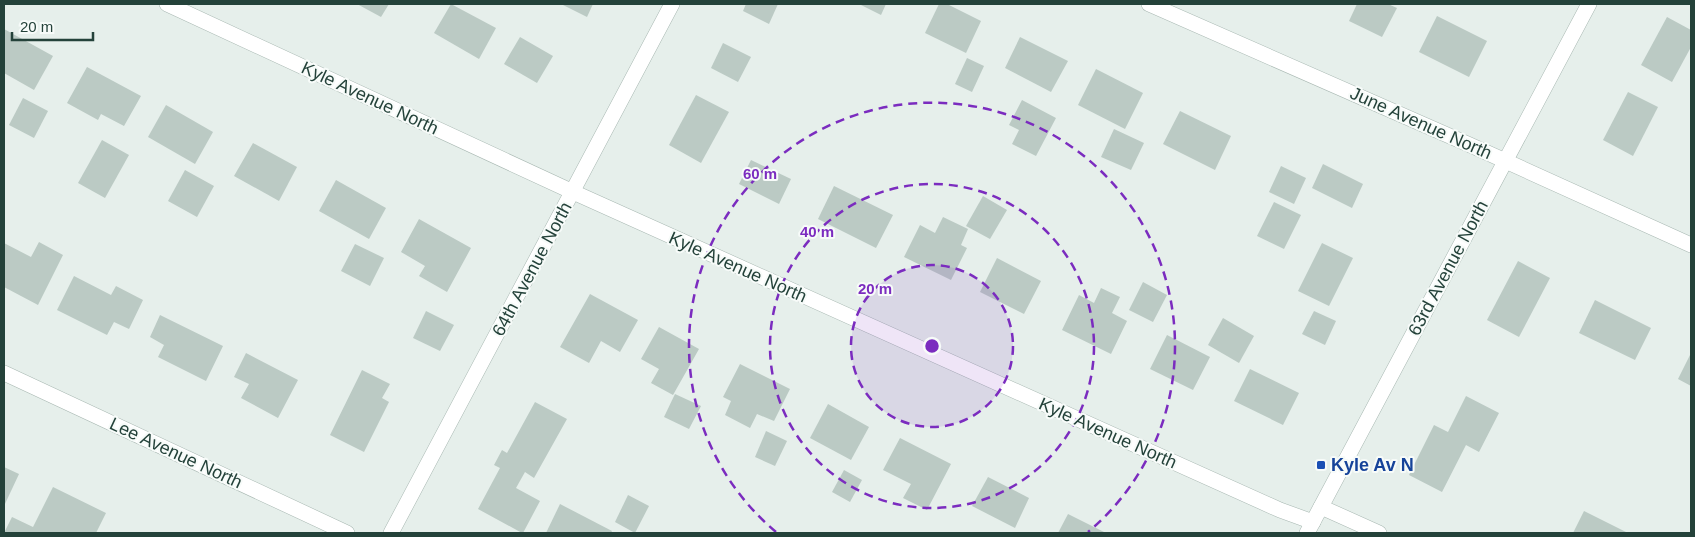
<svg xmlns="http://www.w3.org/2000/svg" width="1695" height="537" font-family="Helvetica,sans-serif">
<rect width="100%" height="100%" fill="#e6efeb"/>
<g fill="#bbcac4">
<path d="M357,4H389L381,17Z"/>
<path d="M451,4L496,28L479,59L434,33Z"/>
<path d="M561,4H593L587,17Z"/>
<path d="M746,4H778L769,24L743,11Z"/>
<path d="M859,4H886L881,15Z"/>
<path d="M939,4H947L981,21L966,53L925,33Z"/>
<path d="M1357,4H1388L1397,8L1382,37L1349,21Z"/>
<path d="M1437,16L1487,41L1469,77L1419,52Z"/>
<path d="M1667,17L1691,30V47L1672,82L1641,65Z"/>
<path d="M4,29L53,56L34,90L4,73Z"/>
<path d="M520,37L553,56L537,83L504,64Z"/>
<path d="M1020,37L1068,61L1051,92L1005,68Z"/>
<path d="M723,43L751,57L738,82L711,68Z"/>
<path d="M967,58L984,66L972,92L955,84Z"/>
<path d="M87,67L141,96L124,126L101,114L98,120L67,103Z"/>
<path d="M1096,69L1143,93L1125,129L1078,105Z"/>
<path d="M1628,92L1658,107L1633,156L1603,140Z"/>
<path d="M696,95L729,112L701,163L669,145Z"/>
<path d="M23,98L48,111L34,138L9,125Z"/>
<path d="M1022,100L1056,118L1036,156L1012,144L1019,130L1009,125Z"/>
<path d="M166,105L213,132L195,164L148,137Z"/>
<path d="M1180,111L1231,136L1215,170L1163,144Z"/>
<path d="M1114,129L1144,143L1131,170L1101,157Z"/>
<path d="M102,140L129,155L105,198L78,183Z"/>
<path d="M253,143L297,167L279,201L234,176Z"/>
<path d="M751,160L791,179L779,204L739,184Z"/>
<path d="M1323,164L1363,184L1352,208L1312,188Z"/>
<path d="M1281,166L1306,178L1294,204L1269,192Z"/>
<path d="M185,170L214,186L197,217L168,201Z"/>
<path d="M336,180L386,208L369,239L319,211Z"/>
<path d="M834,186L893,215L876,248L818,219Z"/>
<path d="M983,196L1007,210L990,239L966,226Z"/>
<path d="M1274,202L1301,215L1284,249L1257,236Z"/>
<path d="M943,217L968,229L961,245L967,248L951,280L904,257L920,225L935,233Z"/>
<path d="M419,219L471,248L447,292L419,276L425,266L401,252Z"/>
<path d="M39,242L63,255L38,305L4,287V243L31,257Z"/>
<path d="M1322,243L1353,258L1329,306L1298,291Z"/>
<path d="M355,244L384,258L370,286L341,271Z"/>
<path d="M997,258L1041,281L1024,314L980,292Z"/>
<path d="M1518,261L1550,278L1519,337L1487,320Z"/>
<path d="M74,276L111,295L116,286L143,300L129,329L114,322L107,335L57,310Z"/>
<path d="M1143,282L1167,295L1153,322L1129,310Z"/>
<path d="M1101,288L1120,297L1112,313L1127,321L1111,354L1062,330L1079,295L1094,303Z"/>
<path d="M590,294L638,320L620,352L601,341L589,363L560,347Z"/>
<path d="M1595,300L1651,328L1635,360L1579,333Z"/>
<path d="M426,311L454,325L440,351L413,338Z"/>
<path d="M1314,311L1336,321L1325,345L1302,334Z"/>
<path d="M160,315L223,346L206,381L158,357L164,345L150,337Z"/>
<path d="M1223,318L1254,336L1239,363L1208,345Z"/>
<path d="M659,327L699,349L673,395L651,383L659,369L641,359Z"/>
<path d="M1167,335L1210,357L1193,390L1150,369Z"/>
<path d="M246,353L298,380L278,418L241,398L249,384L234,377Z"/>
<path d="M1691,353V386L1678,379Z"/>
<path d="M740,364L790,389L774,421L757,414L750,428L725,415L731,401L723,397Z"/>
<path d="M1250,369L1299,393L1283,425L1234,401Z"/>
<path d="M362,370L390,384L382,398L389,402L364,452L330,435Z"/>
<path d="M675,394L701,406L689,429L664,417Z"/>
<path d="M1466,396L1499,413L1479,452L1466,445L1442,492L1409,475L1434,425L1448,432Z"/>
<path d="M535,402L567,419L534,478L525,472L516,488L540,501L523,533H522L478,509L500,468L494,465L502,450L507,453Z"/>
<path d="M828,404L869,427L851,460L810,438Z"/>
<path d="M766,431L787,441L775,466L755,457Z"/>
<path d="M900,438L951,464L927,510L903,498L911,484L883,470Z"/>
<path d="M4,467L19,474L4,506Z"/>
<path d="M844,470L862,480L850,502L832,492Z"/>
<path d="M988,477L1029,498L1015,528L972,506Z"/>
<path d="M53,487L106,513L96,533H4L12,517L33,527Z"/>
<path d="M628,495L649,506L635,533L615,522Z"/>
<path d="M560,504L612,531L611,533H546Z"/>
<path d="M1584,511L1628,533H1573Z"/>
<path d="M1068,514L1106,533H1058Z"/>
</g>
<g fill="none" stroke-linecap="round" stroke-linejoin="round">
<g stroke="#a8b8b2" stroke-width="16">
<g id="minor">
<path d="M167,4L573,192L1280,510L1313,522"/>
<path d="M1149,4L1470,145L1691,245"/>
<path d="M4,373L347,533"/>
<path d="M1321,507L1379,533"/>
<path d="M391,533L672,4"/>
<path d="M1307,533L1589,4"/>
</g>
</g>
<use href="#minor" stroke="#fff" stroke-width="15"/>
</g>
<circle cx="932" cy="346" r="81" fill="#7b2cbf" fill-opacity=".12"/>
<g fill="none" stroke="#7b2cbf" stroke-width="2.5" stroke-dasharray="9 6">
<circle cx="932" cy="346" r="81"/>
<circle cx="932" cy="346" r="162"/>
<path d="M776 532A243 243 0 1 1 1088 532"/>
</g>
<rect fill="#1a4fb4" stroke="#f7fbf9" stroke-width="2" x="1316" y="460" width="10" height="10" rx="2.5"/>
<g text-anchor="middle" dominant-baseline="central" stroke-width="4" stroke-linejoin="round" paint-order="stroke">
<g font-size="18" fill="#24423a" stroke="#f7fbf9">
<text transform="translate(370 98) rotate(25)">Kyle Avenue North</text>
<text transform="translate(1421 123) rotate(24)">June Avenue North</text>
<text transform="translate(738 267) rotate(24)">Kyle Avenue North</text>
<text transform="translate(1448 268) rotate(-62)">63rd Avenue North</text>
<text transform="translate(532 269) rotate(-62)">64th Avenue North</text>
<text transform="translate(1108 433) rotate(24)">Kyle Avenue North</text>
<text transform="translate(176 453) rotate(25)">Lee Avenue North</text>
</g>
<g font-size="18" font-weight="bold" fill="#164399" stroke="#f7fbf9" text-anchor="start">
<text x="1331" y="465">Kyle Av N</text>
</g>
</g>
<circle cx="932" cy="346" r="8" fill="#7b2cbf" stroke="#f7fbf9" stroke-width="2.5"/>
<g font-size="15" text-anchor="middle" font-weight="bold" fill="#7b2cbf" stroke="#f7fbf9" stroke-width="4" stroke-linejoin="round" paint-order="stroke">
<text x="760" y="179">60 m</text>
<text x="817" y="237">40 m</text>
<text x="875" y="294">20 m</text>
</g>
<rect width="1695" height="537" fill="none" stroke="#24423a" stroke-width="10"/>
<path d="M12 32v8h81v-8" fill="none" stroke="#24423a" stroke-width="2.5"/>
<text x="20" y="32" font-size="15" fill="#24423a" stroke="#f7fbf9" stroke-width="4" paint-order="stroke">20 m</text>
</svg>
